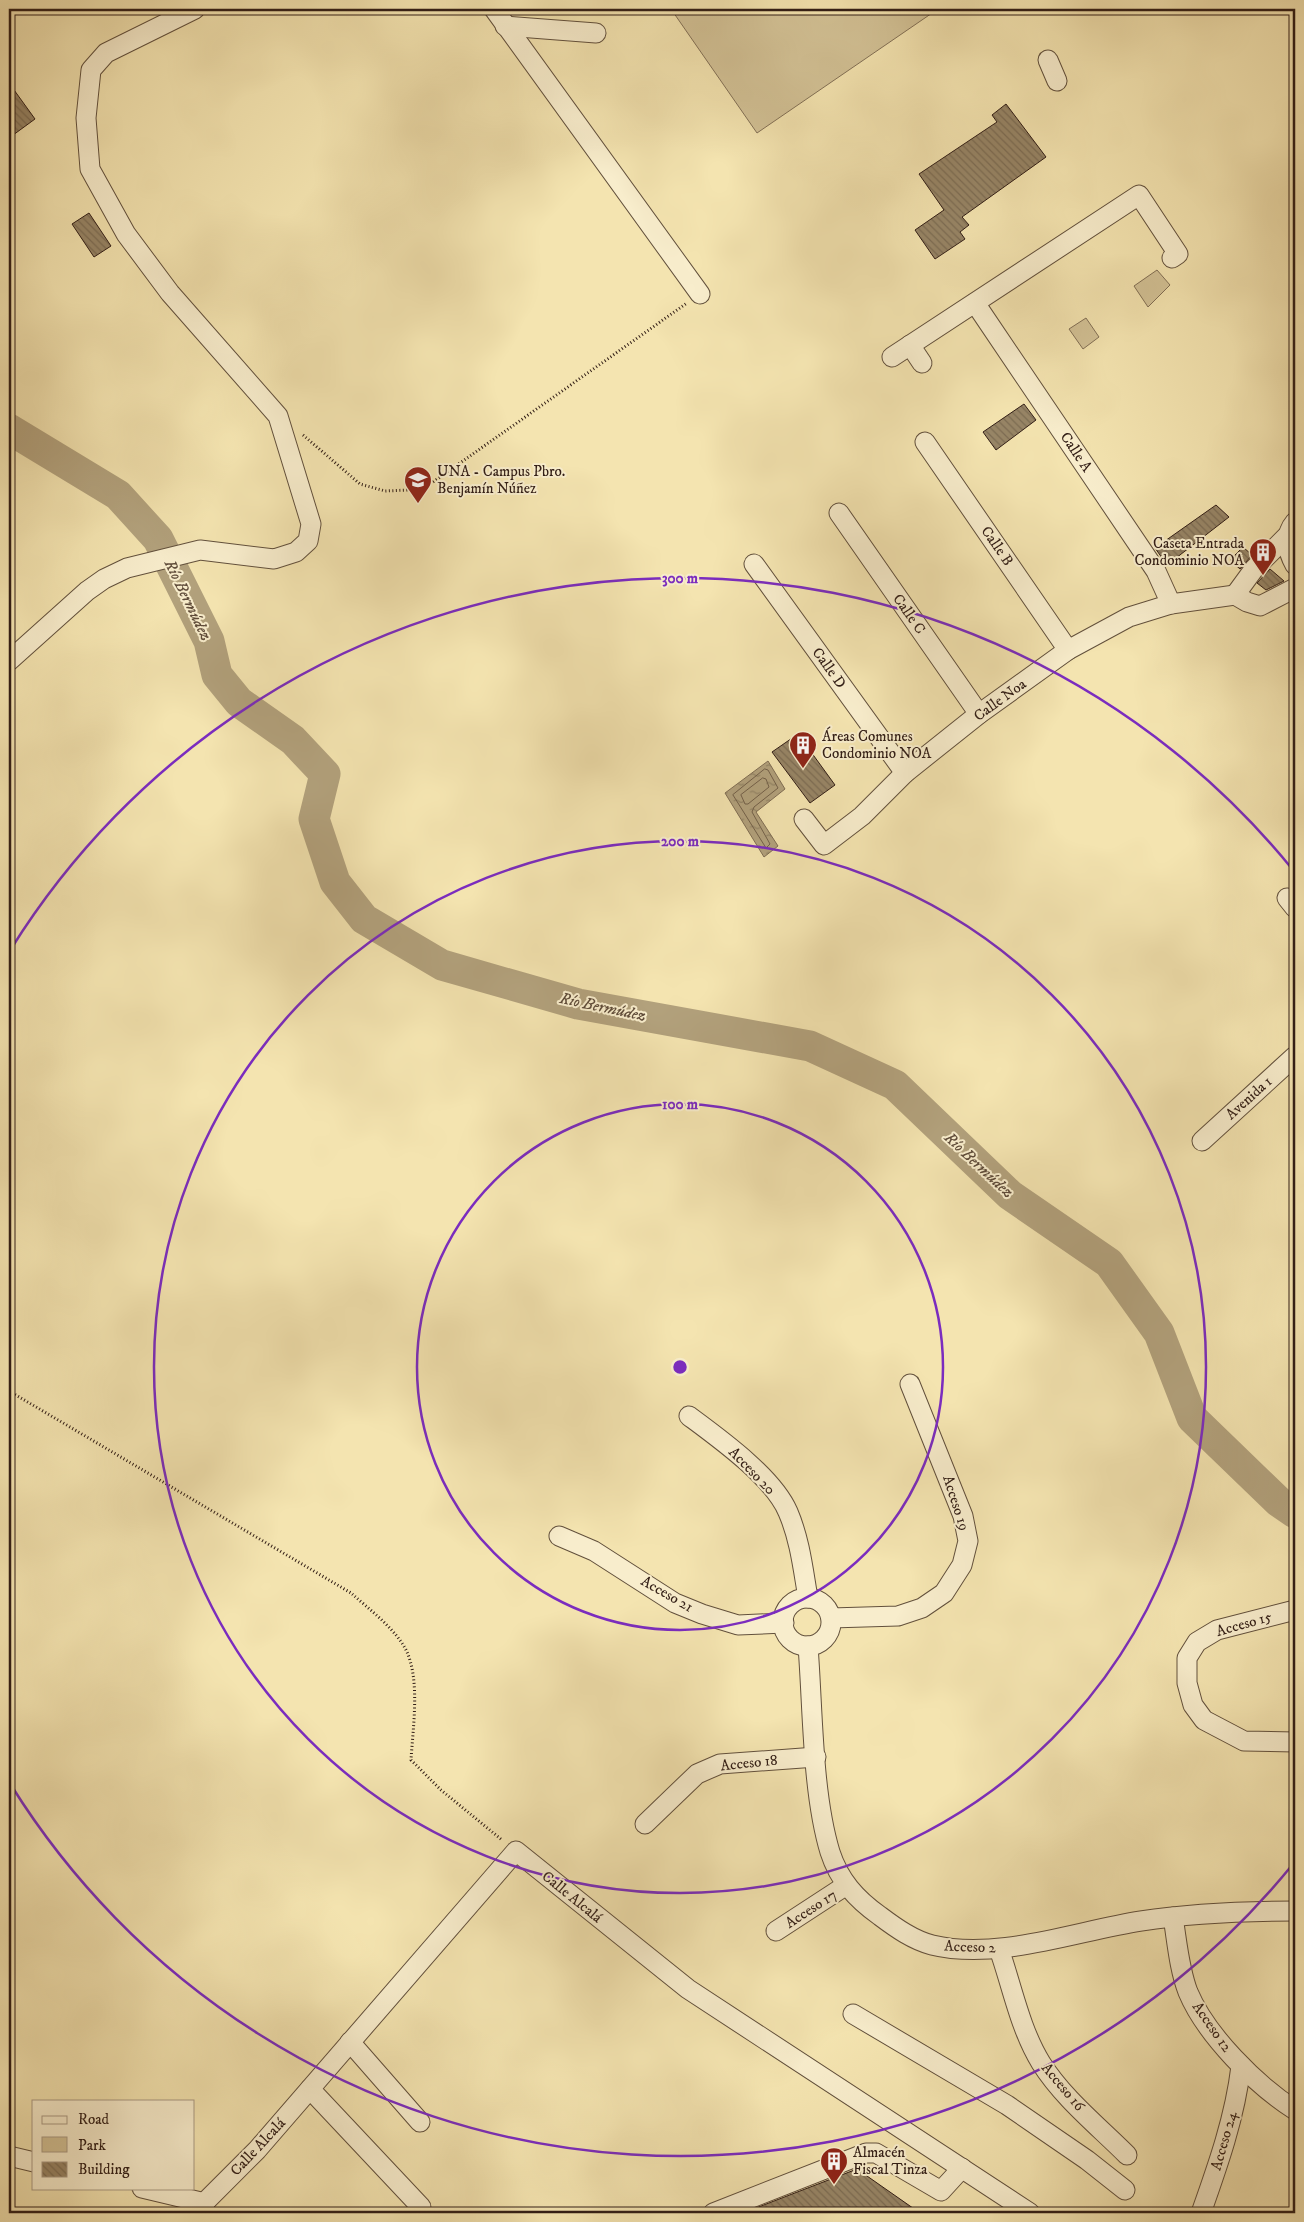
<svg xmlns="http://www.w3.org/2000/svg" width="1304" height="2222" font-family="'IM FELL DW Pica',serif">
<defs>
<pattern id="water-ripples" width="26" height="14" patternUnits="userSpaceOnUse" patternTransform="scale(1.25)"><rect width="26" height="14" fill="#b2a17c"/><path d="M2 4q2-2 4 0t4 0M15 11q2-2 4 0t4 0" fill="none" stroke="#918365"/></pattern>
<pattern id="building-back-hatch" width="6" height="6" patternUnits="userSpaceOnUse" patternTransform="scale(1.25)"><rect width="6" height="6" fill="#978566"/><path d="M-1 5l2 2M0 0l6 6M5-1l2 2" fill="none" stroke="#7c6c53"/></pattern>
</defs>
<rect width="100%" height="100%" fill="#f4e4b0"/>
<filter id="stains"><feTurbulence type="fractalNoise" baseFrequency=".004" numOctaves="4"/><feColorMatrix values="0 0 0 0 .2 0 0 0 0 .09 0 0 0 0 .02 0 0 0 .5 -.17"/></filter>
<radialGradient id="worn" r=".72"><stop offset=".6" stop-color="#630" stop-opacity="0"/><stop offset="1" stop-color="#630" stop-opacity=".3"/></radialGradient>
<g fill="#d3c296" stroke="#827056">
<path d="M671,9H938L757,133Z"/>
<path d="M1157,270L1170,285L1148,307L1134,286Z"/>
<path d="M1086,318L1099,337L1083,349L1069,329Z"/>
</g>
<path fill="url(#water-ripples)" stroke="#7f6d53" d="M768,761L785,789L756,812L778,846L764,857L725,793Z"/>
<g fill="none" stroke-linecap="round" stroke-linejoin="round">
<g stroke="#726049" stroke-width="1">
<path d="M765,769L768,770L778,788L754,807L752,812L770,844L766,848L733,795Z"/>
<path d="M763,778L766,779L769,787L748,804H745L741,795Z"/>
</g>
<path stroke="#b2a17c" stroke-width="31" d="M9,429L118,495L158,539L209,641L217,675L239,702L293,740L325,774L314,819L335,882L364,919L442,965L578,1004L810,1046L895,1085L1010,1195L1109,1263L1159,1333L1192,1418L1279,1502L1295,1513"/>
</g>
<g fill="url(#building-back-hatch)" stroke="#321e16">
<path d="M9,83L35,119L9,138Z"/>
<path d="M1006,104L1046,157L962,217L969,225L960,232L965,239L935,259L915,230L944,210L919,174L997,122L992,115Z"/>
<path d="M89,213L111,246L94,257L72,224Z"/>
<path d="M1024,404L1036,420L996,450L983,432Z"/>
<path d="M1216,505L1229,517L1167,565L1155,548Z"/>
<path d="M1243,547L1252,555L1240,569L1230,560Z"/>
<path d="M1270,569L1284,581L1266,590L1257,583Z"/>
<path d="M798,734L835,785L810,803L772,752Z"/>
<path d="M857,2169L920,2213H743Z"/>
</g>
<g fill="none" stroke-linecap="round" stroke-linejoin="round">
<g stroke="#62503c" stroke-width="21">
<g id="minor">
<path d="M494,9L700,294"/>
<path d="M505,26L596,33"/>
<path d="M1048,60L1057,81"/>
<path d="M975,303L1156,571L1171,604"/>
<path d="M910,345L922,363"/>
<path d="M892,357L1139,195L1178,254L1172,258"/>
<path d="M925,442L1068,650"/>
<path d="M839,513L979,714"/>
<path d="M1295,522C1284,535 1287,551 1295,565"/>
<path d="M754,564L905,773"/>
<path d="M1235,595L1254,569L1288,535"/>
<path d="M9,661L87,591L104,579L127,568L200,550L274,559L296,552L308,541L311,524L278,416L170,293L126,234L90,169L86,118L91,70L106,53L195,9"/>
<path d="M804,819L824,845L862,816L905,773L979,714L1068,650L1129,617L1171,604L1235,595L1247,602L1260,606L1295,588"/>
<path d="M1287,898L1295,908"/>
<path d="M1202,1141L1295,1056"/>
<path d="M689,1416C720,1439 773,1477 788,1512C800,1540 803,1569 808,1598"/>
<path d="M559,1536L594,1551L675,1603L702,1614L738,1625L784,1623"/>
<circle cx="807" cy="1622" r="24"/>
<path d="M1295,1610L1217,1630L1197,1642L1187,1658V1683L1193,1705L1204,1720L1244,1741L1295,1742"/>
<path d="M831,1618L898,1616L922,1608L944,1593L962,1565L968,1541L963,1516L910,1384"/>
<path d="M808,1646C813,1710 812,1792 830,1852C839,1880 856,1899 880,1916C896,1928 913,1940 932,1945C997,1961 1076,1931 1141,1921C1192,1913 1244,1911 1295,1911"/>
<path d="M645,1824L697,1774L720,1764L816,1757"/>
<path d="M1173,1917C1177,1941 1179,1969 1188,1992C1206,2035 1256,2085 1295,2110"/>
<path d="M776,1931L845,1886"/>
<path d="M999,1949C1012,1986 1020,2029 1041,2063C1063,2098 1098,2126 1127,2155"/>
<path d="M853,2014L1007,2105L1087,2160L1125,2190"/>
<path d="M350,2042L420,2122"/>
<path d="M310,2089L421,2207"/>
<path d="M9,2156L34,2162"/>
<path d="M142,2188L205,2203"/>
<path d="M194,2213L257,2150L516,1851L688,1989L1030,2213"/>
<path d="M713,2213L866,2153H876L941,2191L962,2168"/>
<path d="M1201,2213C1218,2165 1235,2117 1241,2066"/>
</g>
</g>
<g stroke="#321e16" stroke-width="3" stroke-dasharray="1 2.5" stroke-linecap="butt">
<path d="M303,435L360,484L385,491L408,490L433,482L687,303"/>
<path d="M9,1391L351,1593C369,1609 397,1630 407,1652C420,1682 413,1727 411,1760L441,1790L502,1840"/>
</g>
<use href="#minor" stroke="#f8edcc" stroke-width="19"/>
</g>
<g fill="none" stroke="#7b2cbf" stroke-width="2.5">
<circle cx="680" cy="1367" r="263"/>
<circle cx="680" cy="1367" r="526"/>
<path d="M1293 1864A789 789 0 0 1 11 1785M11 949A789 789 0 0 1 1293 870"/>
</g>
<defs>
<g id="university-pin" transform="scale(1.4375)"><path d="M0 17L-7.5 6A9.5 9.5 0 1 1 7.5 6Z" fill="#8f2418" stroke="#f8edcc"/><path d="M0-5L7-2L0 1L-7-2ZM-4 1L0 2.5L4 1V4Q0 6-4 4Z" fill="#fff"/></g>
<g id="building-pin" transform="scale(1.4375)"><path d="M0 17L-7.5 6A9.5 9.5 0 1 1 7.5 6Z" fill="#8f2418" stroke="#f8edcc"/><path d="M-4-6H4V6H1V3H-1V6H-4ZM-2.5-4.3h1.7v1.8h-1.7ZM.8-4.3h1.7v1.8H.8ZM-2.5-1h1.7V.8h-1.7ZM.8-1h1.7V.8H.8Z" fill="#fff"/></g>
</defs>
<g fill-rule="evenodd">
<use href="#university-pin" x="418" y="480"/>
<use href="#building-pin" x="1263" y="552"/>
<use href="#building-pin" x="803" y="745"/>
<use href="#building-pin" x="834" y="2161"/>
</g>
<g text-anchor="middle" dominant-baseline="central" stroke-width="4" stroke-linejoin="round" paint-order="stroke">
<g font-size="15" fill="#321e16" stroke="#f8edcc">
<text transform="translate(1076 452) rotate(56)">Calle A</text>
<text transform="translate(997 546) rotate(55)">Calle B</text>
<text transform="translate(909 614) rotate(55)">Calle C</text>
<text transform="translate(829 668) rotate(54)">Calle D</text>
<text transform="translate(1000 700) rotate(-36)">Calle Noa</text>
<text transform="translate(1249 1098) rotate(-42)">Avenida 1</text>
<text transform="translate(752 1471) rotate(46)">Acceso 20</text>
<text transform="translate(956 1503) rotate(72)">Acceso 19</text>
<text transform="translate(667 1594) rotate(30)">Acceso 21</text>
<text transform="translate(1244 1624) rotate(-16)">Acceso 15</text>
<text transform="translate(749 1763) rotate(-6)">Acceso 18</text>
<text transform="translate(572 1897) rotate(39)">Calle Alcalá</text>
<text transform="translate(811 1909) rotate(-33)">Acceso 17</text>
<text transform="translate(970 1947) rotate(2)">Acceso 2</text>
<text transform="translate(1212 2027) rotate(55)">Acceso 12</text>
<text transform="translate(1063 2087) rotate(50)">Acceso 16</text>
<text transform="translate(1224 2141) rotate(-74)">Acceso 24</text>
<text transform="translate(258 2147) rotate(-47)">Calle Alcalá</text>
</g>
<g font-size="15" fill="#321e16" stroke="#f8edcc" text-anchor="start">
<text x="437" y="471">UNA - Campus Pbro.<tspan x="437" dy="17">Benjamín Núñez</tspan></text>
<text x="1244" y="543" text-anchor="end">Caseta Entrada<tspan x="1244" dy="17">Condominio NOA</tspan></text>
<text x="822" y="736">Áreas Comunes<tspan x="822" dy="17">Condominio NOA</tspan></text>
<text x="853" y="2152">Almacén<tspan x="853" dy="17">Fiscal Tinza</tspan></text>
</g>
<g font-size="16" font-style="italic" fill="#5f4c3a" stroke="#f8edcc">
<text transform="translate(188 600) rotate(64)">Río Bermúdez</text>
<text transform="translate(603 1007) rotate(12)">Río Bermúdez</text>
<text transform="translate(979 1165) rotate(43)">Río Bermúdez</text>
</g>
</g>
<circle cx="680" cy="1367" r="8" fill="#7b2cbf" stroke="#f8edcc" stroke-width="2.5"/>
<g font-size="15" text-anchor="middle" font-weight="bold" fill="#7b2cbf" stroke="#f8edcc" stroke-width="4" stroke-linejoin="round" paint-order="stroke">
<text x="680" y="583">300 m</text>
<text x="680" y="846">200 m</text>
<text x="680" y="1109">100 m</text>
</g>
<rect width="1304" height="2222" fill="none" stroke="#f4e4b0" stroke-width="30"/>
<rect x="10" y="10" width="1284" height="2202" fill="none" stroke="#321e16" stroke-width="2.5"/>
<rect x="15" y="15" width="1274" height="2192" fill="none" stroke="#321e16"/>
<rect x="32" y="2100" width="162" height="90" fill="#f8edcc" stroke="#a99a83"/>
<rect x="42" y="2116" width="25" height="8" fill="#f8edcc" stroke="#a99a83"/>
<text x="78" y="2124" font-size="15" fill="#321e16">Road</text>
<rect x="42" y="2137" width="25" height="15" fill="#d3c296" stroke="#a99a83"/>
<text x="78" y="2150" font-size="15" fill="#321e16">Park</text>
<rect x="42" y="2162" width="25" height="15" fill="url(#building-back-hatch)" stroke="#a99a83"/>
<text x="78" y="2174" font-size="15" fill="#321e16">Building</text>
<rect width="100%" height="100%" filter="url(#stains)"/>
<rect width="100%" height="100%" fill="url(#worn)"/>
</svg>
